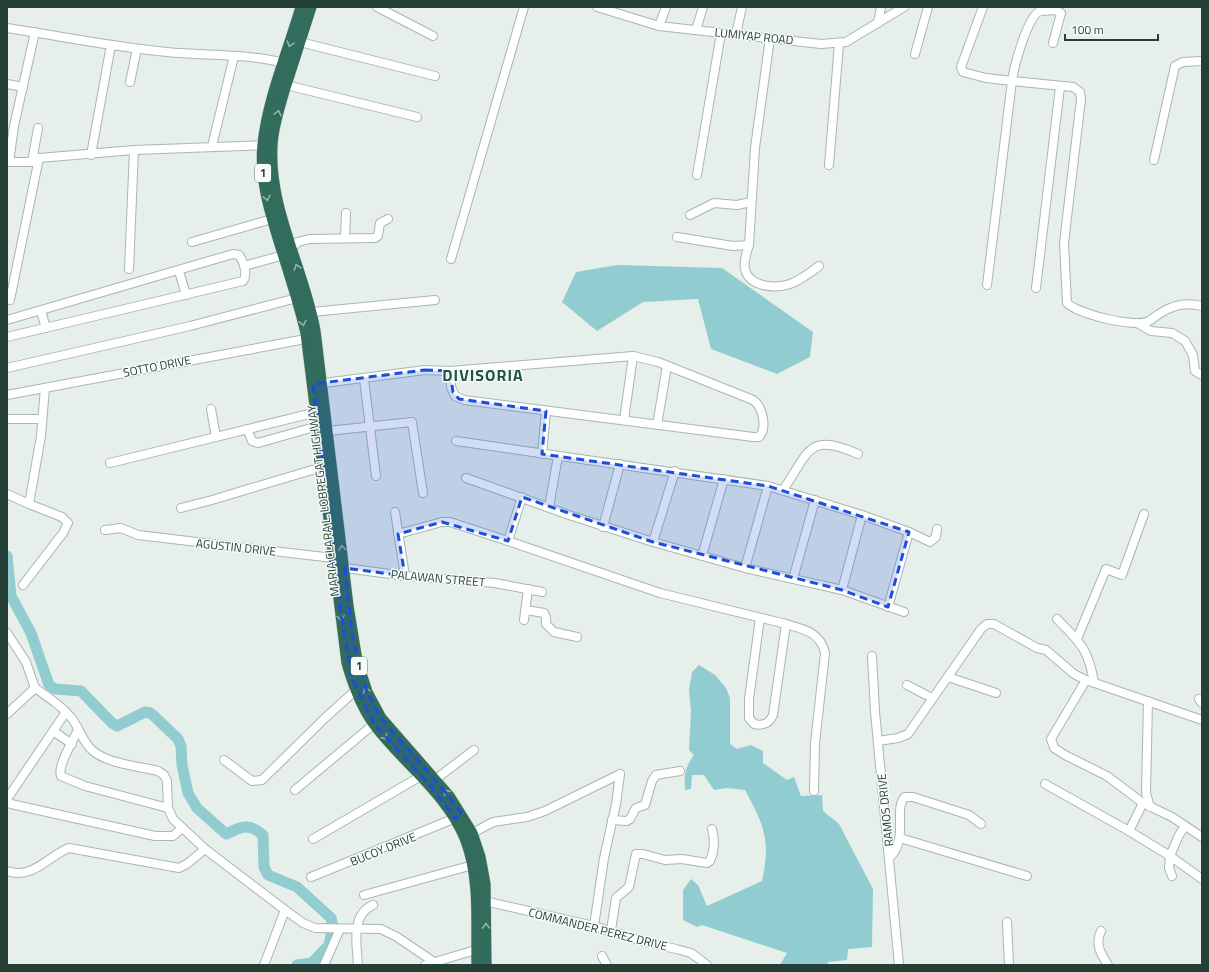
<svg xmlns="http://www.w3.org/2000/svg" width="1209" height="972" font-family="'Titillium Web',sans-serif">
<rect width="100%" height="100%" fill="#e6efea"/>
<g fill="#91ccd1">
<path d="M617,265L722,268L813,332L810,357L777,374L711,349L698,299L643,302L597,331L562,302L576,272Z"/>
<path d="M699,665L715,675L726,688L730,698V744L737,749L751,745L763,751V763L787,780L794,777L801,796L822,795L823,811L839,824L873,889L872,947L848,949L847,960L828,962L827,965H780L787,953L702,925L697,927L683,920V890L691,879L698,885L707,906L762,881C771,840 764,825 745,790L727,788L714,790L704,775H692L691,789L685,790C684,775 685,767 694,755L689,750L691,711L689,690L692,672Z"/>
</g>
<g fill="none" stroke-linecap="round" stroke-linejoin="round">
<path stroke="#91ccd1" stroke-width="11" d="M7,556L11,596L31,633L49,685L55,689L81,691L112,723L117,726L145,712L150,713L154,716L178,739L181,746L182,765L188,793L197,808L226,834C242,826 249,823 263,835L264,867L268,875L297,887L331,918L333,927L329,945L312,963L297,965"/>
<g stroke="#a8b7b1" stroke-width="10">
<g id="minor">
<path d="M377,7L433,36"/>
<path d="M597,7L659,26L821,44L846,42L904,7"/>
<path d="M983,7L961,67L963,72L986,78L1012,81L987,285"/>
<path d="M878,23L881,7"/>
<path d="M659,26L666,7"/>
<path d="M7,28C60,36 113,47 167,52C207,56 249,53 288,64"/>
<path d="M696,30L703,7"/>
<path d="M736,34L742,7"/>
<path d="M300,42L435,76"/>
<path d="M1053,43L1061,13L1055,10L1040,11C1027,17 1014,67 1012,81L1073,87L1080,92L1081,99L1064,243L1067,303C1078,314 1134,328 1149,321C1153,319 1155,316 1159,314C1173,305 1185,302 1202,306"/>
<path d="M915,54L928,7"/>
<path d="M130,82L137,49"/>
<path d="M7,84L23,87"/>
<path d="M286,85L417,117"/>
<path d="M212,146L234,56"/>
<path d="M91,155L111,45"/>
<path d="M1154,160L1175,66L1183,62L1202,61"/>
<path d="M7,162H32L39,158L134,150L267,145"/>
<path d="M9,162L14,126L35,32"/>
<path d="M32,162L38,128"/>
<path d="M829,165L839,44"/>
<path d="M697,175L721,33"/>
<path d="M690,215L714,203L737,205L751,202"/>
<path d="M677,237L733,246L749,245L755,148L770,38"/>
<path d="M345,238L346,213"/>
<path d="M192,242L272,219"/>
<path d="M749,245C747,252 743,261 745,269C749,287 775,289 790,284C800,280 810,273 819,266"/>
<path d="M451,259L524,7"/>
<path d="M244,266L284,255L298,242L309,239L375,238L378,236L380,223L388,219"/>
<path d="M129,269L134,150"/>
<path d="M179,271L186,295"/>
<path d="M1036,288L1060,87"/>
<path d="M10,300L39,158"/>
<path d="M41,311L46,328"/>
<path d="M312,312L435,300"/>
<path d="M7,320L233,254L239,255C244,262 248,274 243,281L7,337"/>
<path d="M1137,323L1151,331L1172,333L1185,341L1193,355L1195,371L1202,375"/>
<path d="M7,368L190,326L297,298"/>
<path d="M364,379L376,476"/>
<path d="M316,384L425,370L450,371L633,356L658,362L753,400C762,406 768,427 759,437H753L464,400L455,396L451,387L450,371"/>
<path d="M7,395L311,338"/>
<path d="M211,409L216,437"/>
<path d="M7,419H42"/>
<path d="M624,420L633,356"/>
<path d="M657,425L667,366"/>
<path d="M247,429L252,441L258,443L318,426"/>
<path d="M328,431L412,422L423,493"/>
<path d="M456,441L768,486L862,515L909,532L888,607"/>
<path d="M542,454L546,411"/>
<path d="M110,463L317,412"/>
<path d="M466,478L569,515L653,542L745,568L842,590L904,612"/>
<path d="M783,490C809,453 807,431 858,454"/>
<path d="M7,494L29,504"/>
<path d="M522,497L508,541L660,593L786,624C804,629 821,633 825,653L815,743L814,791"/>
<path d="M549,507L558,456"/>
<path d="M181,508L212,500L322,467"/>
<path d="M395,512L405,576"/>
<path d="M603,527L620,464"/>
<path d="M105,530L121,528L138,535L333,558"/>
<path d="M909,532L930,542L936,537L937,529"/>
<path d="M398,534L442,522H450L508,541"/>
<path d="M653,542L675,471"/>
<path d="M702,556L724,479"/>
<path d="M338,567L405,576L495,583L542,592"/>
<path d="M745,568L768,486"/>
<path d="M793,579L815,500"/>
<path d="M23,585L63,533L68,523L62,517L29,504L41,436L45,388"/>
<path d="M842,590L862,515"/>
<path d="M526,610L544,613L546,617V624L554,632L577,637"/>
<path d="M760,618L749,699V718L754,724C763,726 769,724 773,715L786,624"/>
<path d="M1057,619C1080,642 1089,650 1094,683"/>
<path d="M524,620L528,589"/>
<path d="M7,633L26,662L35,688"/>
<path d="M1077,639L1106,569L1122,575L1144,514"/>
<path d="M872,656L875,712L899,965"/>
<path d="M948,677L996,693"/>
<path d="M1086,680L1051,739L1054,748L1065,755L1107,776L1143,803L1172,817L1202,837"/>
<path d="M907,685L932,698"/>
<path d="M1199,699L1202,703"/>
<path d="M1148,701L1146,793L1150,807"/>
<path d="M7,714L35,688C48,697 63,707 73,720C80,730 83,743 93,751C109,764 138,766 158,771L164,775L167,781L168,808L173,819L205,849L285,910L303,923L315,928L381,929L397,937L434,962"/>
<path d="M78,730C73,741 57,766 61,776L85,786L168,808"/>
<path d="M53,731L72,744"/>
<path d="M878,741L898,738L908,734L981,629L987,624H994L1037,648L1046,650L1074,674L1086,680L1202,720"/>
<path d="M224,760L252,781L262,780L325,718L356,690"/>
<path d="M436,779L474,750"/>
<path d="M1045,784L1129,831"/>
<path d="M295,790L374,724"/>
<path d="M7,799L66,712"/>
<path d="M7,801L11,804L155,836H173L182,828"/>
<path d="M1143,803L1129,831L1170,856L1179,835L1185,826"/>
<path d="M612,820L627,821L630,819L636,808L645,805L652,781L656,775L680,771"/>
<path d="M469,835L493,822L527,817L545,811L620,774"/>
<path d="M900,838L1027,876"/>
<path d="M313,839L421,776"/>
<path d="M1170,856L1202,879"/>
<path d="M1170,856L1169,868L1172,876"/>
<path d="M890,857C909,839 893,808 905,797H913L969,815L981,824"/>
<path d="M7,871C33,880 48,856 69,848L179,868L187,864L205,849"/>
<path d="M311,877L458,817"/>
<path d="M364,895L473,865"/>
<path d="M480,900L594,926L642,941L676,949L691,953L707,965"/>
<path d="M1007,922L1009,965"/>
<path d="M594,926L604,858L616,804L620,774"/>
<path d="M611,930L616,898L629,887L636,854H643L665,860L682,859L707,863L710,861C715,850 715,840 712,829"/>
<path d="M1101,931C1095,944 1100,953 1108,965"/>
<path d="M602,956L607,965"/>
<path d="M264,965L285,910"/>
<path d="M324,965L340,929"/>
<path d="M358,965C357,946 350,915 373,905"/>
<path d="M425,965L482,948"/>
</g>
</g>
<g stroke="#c2cac7" stroke-width="12">
<g id="highway">
<path d="M301,7C288,52 268,98 263,144C259,183 273,221 284,257C292,282 300,307 306,333L347,663C353,684 361,706 374,724C403,763 446,792 465,838C481,879 476,923 477,965"/>
<path d="M311,7C302,35 293,63 284,91C279,109 273,126 272,145C268,209 304,269 315,331L348,606L357,661L367,692L381,718L449,796L472,833L480,857L485,884L486,965"/>
</g>
</g>
<use href="#minor" stroke="#fff" stroke-width="8"/>
<use href="#highway" stroke="#316c5c" stroke-width="11"/>
</g>
<defs><path id="oneway-chevron" d="M-2-3.5L2.5 0L-2 3.5" fill="none" stroke-width="1.6" stroke-linecap="round" stroke-linejoin="round"/></defs>
<g stroke="#94b4aa">
<use href="#oneway-chevron" transform="translate(290 44) rotate(108)"/>
<use href="#oneway-chevron" transform="translate(278 113) rotate(-76)"/>
<use href="#oneway-chevron" transform="translate(267 198) rotate(77)"/>
<use href="#oneway-chevron" transform="translate(297 267) rotate(-108)"/>
<use href="#oneway-chevron" transform="translate(303 323) rotate(77)"/>
<use href="#oneway-chevron" transform="translate(342 548) rotate(-98)"/>
<use href="#oneway-chevron" transform="translate(341 618) rotate(82)"/>
<use href="#oneway-chevron" transform="translate(366 690) rotate(-111)"/>
<use href="#oneway-chevron" transform="translate(385 737) rotate(49)"/>
<use href="#oneway-chevron" transform="translate(446 792) rotate(-129)"/>
<use href="#oneway-chevron" transform="translate(486 926) rotate(-91)"/>
</g>
<path fill="#1d4ed8" fill-opacity="0.2" stroke="#1d4ed8" stroke-width="3" stroke-dasharray="8 5" stroke-linejoin="round" d="M425,370L450,371L453,392L459,399L546,411L542,454L768,486L909,532L888,607L842,590L653,542L522,497L508,541L442,522L398,534L405,576L345,568L353,640L367,692L381,718L449,796L462,814L455,819L433,789L374,724L352,679L336,585L313,384Z"/>
<g text-anchor="middle" dominant-baseline="central" stroke-width="3" stroke-linejoin="round" paint-order="stroke">
<g fill="#f7fbf9" stroke="#647971" stroke-width="1">
<rect x="255" y="164" width="16" height="18" rx="3"/>
<rect x="351" y="657" width="16" height="18" rx="3"/>
</g>
<g font-size="11" font-weight="bold" fill="#254137">
<text x="263" y="173">1</text>
<text x="359" y="666">1</text>
</g>
<g font-size="12" fill="#254137" stroke="#f7fbf9">
<text transform="translate(754 36) rotate(6)">LUMIYAP ROAD</text>
<text transform="translate(157 366) rotate(-11)">SOTTO DRIVE</text>
<text transform="translate(323 501) rotate(-97)">MARIA CLARA L. LOBREGAT HIGHWAY</text>
<text transform="translate(236 547) rotate(6)">AGUSTIN DRIVE</text>
<text transform="translate(438 578) rotate(5)">PALAWAN STREET</text>
<text transform="translate(885 810) rotate(-96)">RAMOS DRIVE</text>
<text transform="translate(383 849) rotate(-22)">BUCOY DRIVE</text>
<text transform="translate(598 929) rotate(14)">COMMANDER PEREZ DRIVE</text>
</g>
<g font-size="16" font-weight="bold" letter-spacing="1" fill="#215343" stroke="#f7fbf9">
<text x="483" y="375">DIVISORIA</text>
</g>
</g>
<rect width="1209" height="972" fill="none" stroke="#254137" stroke-width="16"/>
<path d="M1065 34v6h93v-6" fill="none" stroke="#254137" stroke-width="2"/>
<text x="1071" y="34" font-size="12" fill="#254137" stroke="#f7fbf9" stroke-width="3" paint-order="stroke">100 m</text>
</svg>
